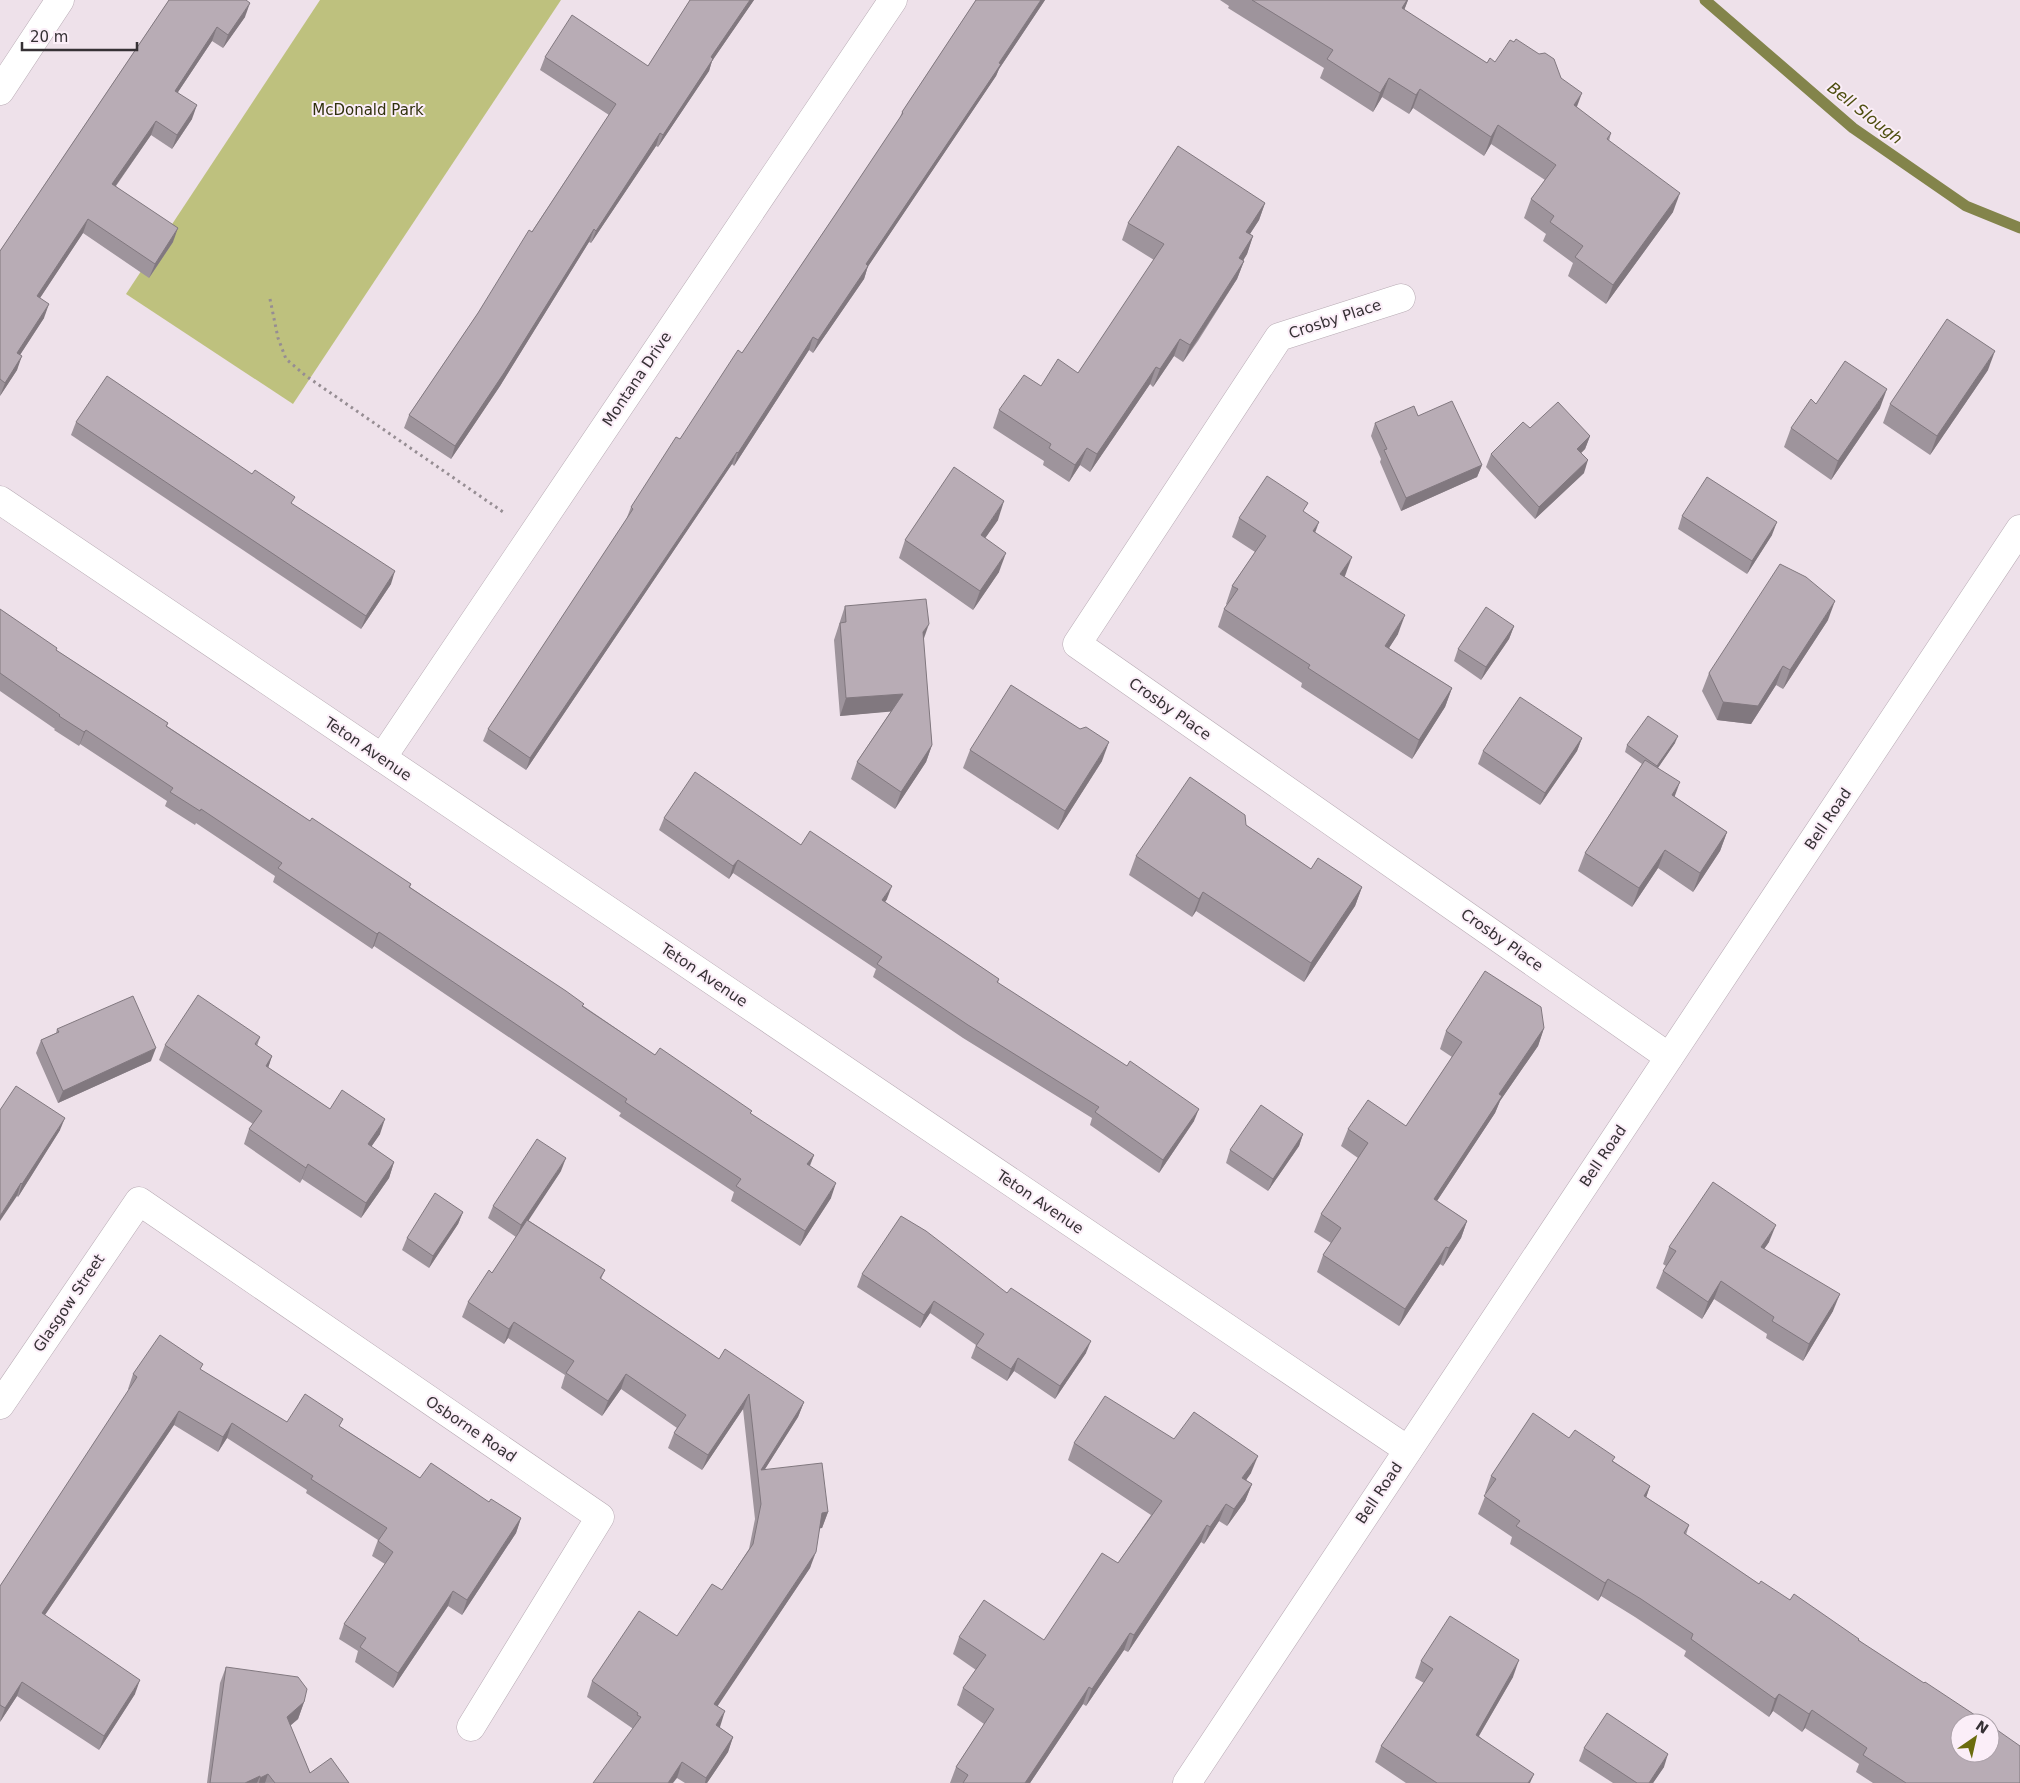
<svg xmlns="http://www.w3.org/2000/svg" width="2020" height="1783" font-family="'DejaVu Sans',sans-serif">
<rect width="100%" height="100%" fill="#eee1ea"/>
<path fill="#bec17e" d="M320,0H561L293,404L126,294Z"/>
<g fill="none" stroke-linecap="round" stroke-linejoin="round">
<path stroke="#83844b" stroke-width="11" d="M1705,0L1853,128L1966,206L2020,228"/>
<g stroke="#b8abb4" stroke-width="29">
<g id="minor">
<path d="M0,91L60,0"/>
<path d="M1401,298L1279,337L1077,644L1669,1057"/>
<path d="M0,500L1408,1450"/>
<path d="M382,758L893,0"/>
<path d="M0,1405L139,1201L600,1517L471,1727"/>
<path d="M1187,1783L2020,529"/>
</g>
</g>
<path stroke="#968d93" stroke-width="3" stroke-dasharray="2.5 4" stroke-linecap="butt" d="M270,299L278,338L286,359L306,376L506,514"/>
<use href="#minor" stroke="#fff" stroke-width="28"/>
</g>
<g fill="#9e949c">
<path d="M169,0L245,17L223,48L212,41L178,92L192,119L172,149L151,135L116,186L173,242L149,278L83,233L40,298L44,318L20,355L17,370L0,396V251Z"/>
<path d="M690,0H754L712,61L709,71L658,147L656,146L591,243L589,242L500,386L451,459L404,428L409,415L478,313L609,115L540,70L545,57L648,66Z"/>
<path d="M976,0H1045L999,69L996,76L868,266L864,279L813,353L809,350L734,466L732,464L526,770L483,741L488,729L626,520L631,507L742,353L835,215L899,120L902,112Z"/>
<path d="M1220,0H1408L1404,10L1487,63L1495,62L1561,78L1577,108L1611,133L1609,141L1673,212L1606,304L1568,276L1573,263L1543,241L1546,234L1524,218L1531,199L1545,180L1491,144L1484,156L1413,108L1409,114L1382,97L1373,112L1320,78L1324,68L1228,8L1229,6Z"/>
<path d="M1265,203L1259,220L1250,234L1253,236L1247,254L1243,261H1244L1237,279L1198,341L1183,362L1174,356L1153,387L1150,384L1090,472L1080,465L1069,482L1043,465L1044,461L993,428L999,410L1041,386L1078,373L1154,260L1122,240L1128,223Z"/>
<path d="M1988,370L1930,455L1883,423L1890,404Z"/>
<path d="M1816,404L1880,408L1831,480L1784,447L1791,428Z"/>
<path d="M1418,416L1482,465L1477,477L1401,511L1380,462L1381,459L1371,436L1375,423Z"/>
<path d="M76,422L252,474L292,504L391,584L361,629L71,435Z"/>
<path d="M1530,428L1590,436L1585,449L1581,453L1584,473L1535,519L1486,467L1491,454Z"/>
<path d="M1304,512L1315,532L1344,576L1398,634L1389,648L1452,688L1445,707L1412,759L1301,687L1302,683L1218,627L1224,609L1227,605L1226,604L1232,586L1255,552L1232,537L1239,518Z"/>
<path d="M1682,516L1772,535L1747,574L1678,529Z"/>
<path d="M998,520L985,538L999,572L973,610L899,558L905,540Z"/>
<path d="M845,606L923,639L932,745L926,762L895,809L851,779L857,762L891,711L840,716L834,640Z"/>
<path d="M0,609L56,650L168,723L167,726L310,821L411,884L410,887L655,1055L751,1114L814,1155L810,1166L831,1198L800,1246L731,1201L734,1192L619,1116L621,1113L374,946L372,949L273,882L275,876L196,823L195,825L165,806L167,801L80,744L79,746L54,730L55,729L0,691Z"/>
<path d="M1828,620L1783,689L1776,685L1751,724L1717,720L1702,691L1709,673Z"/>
<path d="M1514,626L1509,639L1481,680L1454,661L1458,649Z"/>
<path d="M1582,738L1577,751L1540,805L1478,764L1483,751Z"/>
<path d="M1675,743L1658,768L1675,797L1727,832L1720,851L1693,892L1658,868L1632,907L1578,871L1585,853L1642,764L1625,752L1627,745Z"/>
<path d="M970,750L1102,761L1058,830L963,768Z"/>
<path d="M664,818L801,845L887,899L885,902L999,979L998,983L1194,1121L1159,1173L1090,1125L1092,1118L963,1038L873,977L876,969L733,873L729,879L659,830Z"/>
<path d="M1246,825L1311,869L1362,887L1355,906L1304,982L1196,911L1192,917L1129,875L1136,856Z"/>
<path d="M1544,1028L1538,1046L1500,1101L1495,1113L1437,1201L1467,1221L1461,1238L1443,1266L1440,1264L1399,1326L1317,1272L1323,1255L1331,1243L1314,1232L1321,1214L1358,1158L1341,1146L1348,1129L1406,1126L1452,1057L1440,1049L1446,1031Z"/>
<path d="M57,1029L151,1061L58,1103L36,1053L41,1040L56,1033Z"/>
<path d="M260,1037L257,1046L272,1056L268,1068L330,1109L380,1134L371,1147L394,1162L389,1178L361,1218L302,1179L300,1183L244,1144L249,1129L253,1124L159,1060L165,1045Z"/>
<path d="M0,1110L60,1130L18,1197L17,1196Z"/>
<path d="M1303,1134L1299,1146L1268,1191L1226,1163L1230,1150Z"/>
<path d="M561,1171L528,1220L605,1270L601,1279L719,1359L804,1402L798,1417L765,1469L828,1512L822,1528H820L810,1568L717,1706L719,1727L733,1737L728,1752L707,1783H685L677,1778L632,1728L587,1697L592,1681L677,1636L722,1590L749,1549L755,1519L743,1409L702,1470L668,1448L674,1433L677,1428L621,1389L602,1416L561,1388L565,1375L508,1338L504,1344L462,1317L468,1302L492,1273L516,1237L488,1218L493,1206Z"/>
<path d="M463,1212L458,1224L429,1268L402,1250L407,1238Z"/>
<path d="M1769,1242L1764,1249L1833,1311L1803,1361L1766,1338L1767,1334L1714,1299L1702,1319L1656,1288L1663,1271L1666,1266L1663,1264L1669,1247Z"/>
<path d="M862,1274L1086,1353L1055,1399L1014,1371L1007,1381L971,1358L976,1345L930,1313L920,1328L857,1287Z"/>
<path d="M201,1370L287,1422L341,1427L420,1478L489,1502L521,1518L516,1533L462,1615L448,1606L393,1688L355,1662L358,1651L339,1639L344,1624L385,1564L372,1556L378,1540L306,1493L307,1490L227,1438L218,1452L174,1425L45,1615L135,1694L99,1750L17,1696L0,1722V1586L129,1390L128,1389L133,1374Z"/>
<path d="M1174,1439L1251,1473L1246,1480L1252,1484L1245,1501L1227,1526L1219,1521L1204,1544L1201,1542L1128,1652L1124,1650L1086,1706L1083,1704L1030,1783H950L956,1767L984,1724L957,1705L963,1688L976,1670L953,1654L959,1637L1044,1640L1118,1563L1151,1515L1068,1460L1074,1443Z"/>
<path d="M1613,1461L1650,1486L1646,1497L1689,1525L1686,1535L1759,1584L1790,1600L1859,1640L2020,1783H1873L1856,1772L1859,1764L1805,1728L1802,1732L1773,1711L1769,1717L1684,1656L1686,1651L1635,1617L1601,1596L1598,1601L1510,1544L1512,1537L1478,1514L1486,1494L1485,1493L1491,1476Z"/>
<path d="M1421,1661L1513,1677L1479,1736L1530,1783H1406L1375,1762L1381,1746L1424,1683L1415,1678Z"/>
<path d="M226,1667L304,1702L298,1719L290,1726L310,1773L349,1783H207L220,1683Z"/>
<path d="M1584,1748L1664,1767L1653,1783H1613L1579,1761Z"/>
</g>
<g fill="#81787f">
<path d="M750,0H754L712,61L709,71L658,147L663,135L711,57Z"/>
<path d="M1041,0H1045L999,69L996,76L861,277L866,264Z"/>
<path d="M1407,0H1408L1403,13L1402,8Z"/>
<path d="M250,3L245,17L223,48L228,35Z"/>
<path d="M217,27L212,41L170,104L175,91Z"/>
<path d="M1389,78L1382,97L1373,112L1380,93Z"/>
<path d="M1420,89L1413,108L1409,114L1416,95Z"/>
<path d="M1582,93L1575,112L1574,105Z"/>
<path d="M197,105L192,119L172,149L177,135Z"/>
<path d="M156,121L151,135L107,198L112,184Z"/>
<path d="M1498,125L1491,144L1484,156L1491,137Z"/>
<path d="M660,133L656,146L591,243L596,231Z"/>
<path d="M1680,193L1673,212L1606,304L1613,285Z"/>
<path d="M1265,203L1259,220L1240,249L1246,232Z"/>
<path d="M88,219L83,233L32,310L37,296Z"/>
<path d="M178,228L173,242L149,278L155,264Z"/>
<path d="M594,229L589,242L500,386L451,459L455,446Z"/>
<path d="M1253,236L1247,254L1233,276L1239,258Z"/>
<path d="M1244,261L1237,279L1183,362L1190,345Z"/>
<path d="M868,266L864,279L813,353L818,340Z"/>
<path d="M49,304L44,318L12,367L17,353Z"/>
<path d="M813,337L809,350L734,466L738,453Z"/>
<path d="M1180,339L1174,356L1153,387L1160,369Z"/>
<path d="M1995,351L1988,370L1930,455L1937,436Z"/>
<path d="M22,356L17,370L0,396L5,383Z"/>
<path d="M1156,367L1150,384L1090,472L1097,454Z"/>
<path d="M1887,389L1880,408L1831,480L1838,461Z"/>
<path d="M1590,436L1585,449L1573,461L1577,449Z"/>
<path d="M1087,448L1080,465L1069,482L1075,465Z"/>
<path d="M737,452L732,464L526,770L530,758Z"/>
<path d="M1588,460L1584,473L1535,519L1539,507Z"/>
<path d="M1482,465L1477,477L1401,511L1406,498Z"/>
<path d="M1004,501L998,520L974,554L981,535Z"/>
<path d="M1319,522L1312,541L1313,531Z"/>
<path d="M1777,522L1772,535L1747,574L1752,561Z"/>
<path d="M1006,553L999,572L973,610L980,591Z"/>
<path d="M1352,557L1345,576L1333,593L1340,574Z"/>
<path d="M395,571L391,584L361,629L366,616Z"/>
<path d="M1835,601L1828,620L1783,689L1790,670Z"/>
<path d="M1405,615L1398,634L1378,665L1385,646Z"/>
<path d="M929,624L923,641V632Z"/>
<path d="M1514,626L1509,639L1481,680L1486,667Z"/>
<path d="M1783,666L1776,685L1751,724L1717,720L1723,702Z"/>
<path d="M1452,688L1445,707L1412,759L1419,740Z"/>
<path d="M903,694L897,711L840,716L846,698Z"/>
<path d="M86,730L80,744L79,746L84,732Z"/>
<path d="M1678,736L1675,743L1655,772L1657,766Z"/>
<path d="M1582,738L1577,751L1540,805L1545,793Z"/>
<path d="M1109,742L1102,761L1058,830L1065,811Z"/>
<path d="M932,745L926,762L895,809L901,792Z"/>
<path d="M1680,782L1673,801L1672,795Z"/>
<path d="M1727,832L1720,851L1693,892L1700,873Z"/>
<path d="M1665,850L1658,868L1632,907L1639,888Z"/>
<path d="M738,860L733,873L729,879L733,866Z"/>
<path d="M892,886L887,899L878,912L882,900Z"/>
<path d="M1362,887L1355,906L1304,982L1311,963Z"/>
<path d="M1203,892L1196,911L1192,917L1199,899Z"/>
<path d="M379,932L374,946L372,949L377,934Z"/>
<path d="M1544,1028L1538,1046L1500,1101L1495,1113L1427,1216L1434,1199L1499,1094Z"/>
<path d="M156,1048L151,1061L58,1103L63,1091Z"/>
<path d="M272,1056L267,1071L266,1066Z"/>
<path d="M1199,1109L1194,1121L1159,1173L1163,1160Z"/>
<path d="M65,1118L60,1130L18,1197L22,1184Z"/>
<path d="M385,1119L380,1134L362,1160L368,1144Z"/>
<path d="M1303,1134L1299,1146L1268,1191L1273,1179Z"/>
<path d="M814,1155L808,1169L807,1164Z"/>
<path d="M566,1158L561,1171L517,1238L521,1225Z"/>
<path d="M394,1162L389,1178L361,1218L366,1203Z"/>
<path d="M308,1164L302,1179L300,1183L306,1168Z"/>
<path d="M21,1183L17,1196L0,1221V1216Z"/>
<path d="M836,1183L831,1198L800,1246L805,1231Z"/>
<path d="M463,1212L458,1224L429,1268L433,1256Z"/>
<path d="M1467,1221L1461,1238L1443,1266L1449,1248Z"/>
<path d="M1776,1225L1769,1242L1754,1264L1761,1247Z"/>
<path d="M1446,1247L1440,1264L1399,1326L1405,1309Z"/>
<path d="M1721,1281L1714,1299L1702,1319L1708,1302Z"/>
<path d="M1840,1294L1833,1311L1803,1361L1809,1344Z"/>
<path d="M934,1301L930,1313L920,1328L924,1315Z"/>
<path d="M514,1322L508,1338L504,1344L509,1329Z"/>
<path d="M1091,1341L1086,1353L1055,1399L1060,1386Z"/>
<path d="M1018,1358L1014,1371L1007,1381L1011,1369Z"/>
<path d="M626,1374L621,1389L602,1416L608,1401Z"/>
<path d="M749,1394L743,1409L702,1470L708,1455Z"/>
<path d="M804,1402L798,1417L758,1480L761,1470Z"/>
<path d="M179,1411L174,1425L36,1628L42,1613Z"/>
<path d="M232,1423L227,1438L218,1452L223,1437Z"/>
<path d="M1258,1456L1251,1473L1236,1495L1242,1478Z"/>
<path d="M1252,1484L1245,1501L1227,1526L1234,1509Z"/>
<path d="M1650,1486L1644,1504V1496Z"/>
<path d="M1226,1504L1219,1521L1204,1544L1210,1527Z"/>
<path d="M828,1512L822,1528L817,1529L822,1513Z"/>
<path d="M521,1518L516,1533L462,1615L467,1600Z"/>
<path d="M1207,1525L1201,1542L1128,1652L1134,1635Z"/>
<path d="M816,1552L810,1568L709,1719L714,1704Z"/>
<path d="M1608,1579L1601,1596L1598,1601L1605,1583Z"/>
<path d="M453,1591L448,1606L393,1688L398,1673Z"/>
<path d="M1130,1633L1124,1650L1086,1706L1092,1689Z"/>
<path d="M1519,1660L1513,1677L1470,1751L1476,1735Z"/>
<path d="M140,1680L135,1694L99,1750L104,1736Z"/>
<path d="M22,1682L17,1696L0,1722L5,1708Z"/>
<path d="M1089,1687L1083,1704L1030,1783H1025Z"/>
<path d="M1779,1694L1773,1711L1769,1717L1775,1699Z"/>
<path d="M304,1702L298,1719L280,1734L287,1717Z"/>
<path d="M1812,1710L1805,1728L1802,1732L1809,1714Z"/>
<path d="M725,1711L720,1727L710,1740L716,1725Z"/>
<path d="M733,1737L728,1752L707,1783H705L706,1778Z"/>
<path d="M1668,1754L1664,1767L1653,1783H1649Z"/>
<path d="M682,1762L677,1778L673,1783H668Z"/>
<path d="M268,1774L265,1783H259L260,1778Z"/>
<path d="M1534,1774L1530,1783H1528Z"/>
<path d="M260,1776L257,1783H245Z"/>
</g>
<g fill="#b8acb5" stroke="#81787f">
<path d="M169,0H246L250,3L228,35L217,27L175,91L197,105L177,135L156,121L112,184L178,228L155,264L88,219L37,296L49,304L17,353L22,356L5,383L0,379V251Z"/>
<path d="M690,0H750L711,57L713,59L663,135L660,133L596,231L594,229L504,373L455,446L409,415L478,313L529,230L532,232L616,104L545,57L572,15L648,66Z"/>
<path d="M976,0H1041L999,63L1001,64L866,264L868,266L818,340L813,337L738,453L737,452L530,758L488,729L633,509L631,507L676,437L680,439L738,350L742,353L835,215L903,113L902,112Z"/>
<path d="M1252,0H1407L1402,8L1487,63L1490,58L1495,62L1510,40L1514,42L1516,39L1539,54L1545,53L1554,59L1561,78L1582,93L1574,105L1611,133L1607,139L1680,193L1613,285L1575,257L1583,246L1550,222L1554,216L1531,199L1556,165L1498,125L1491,137L1420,89L1416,95L1389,78L1380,93L1327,59L1333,50Z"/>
<path d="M1178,146L1265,203L1246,232L1253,236L1239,258L1244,261L1190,345L1180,339L1160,369L1156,367L1097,454L1087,448L1075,465L1049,448L1051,444L999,410L1024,375L1041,386L1058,359L1078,373L1164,244L1128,223Z"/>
<path d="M1947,319L1995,351L1937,436L1890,404Z"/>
<path d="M1845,361L1887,389L1838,461L1791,428L1811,399L1816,404Z"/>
<path d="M107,376L252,474L255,470L295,497L291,503L395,571L366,616L76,422Z"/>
<path d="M1452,401L1482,465L1406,498L1384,450L1387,449L1375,423L1414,406L1418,416Z"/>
<path d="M1558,402L1590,436L1577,449L1588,460L1539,507L1491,454L1523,422L1530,428Z"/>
<path d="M954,467L1004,501L981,535L1006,553L980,591L905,540Z"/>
<path d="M1267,476L1308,503L1303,511L1319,522L1313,531L1352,557L1340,574L1405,615L1385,646L1452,688L1419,740L1308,668L1310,665L1224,609L1238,589L1232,586L1266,536L1239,518Z"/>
<path d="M1707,477L1777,522L1752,561L1682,516Z"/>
<path d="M1780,564L1806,577L1835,601L1790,670L1783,666L1758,706L1723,702L1709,673Z"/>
<path d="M926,599L929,624L923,632L932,745L901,792L857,762L903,694L846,698L840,623L846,622L845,606Z"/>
<path d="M1486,607L1514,626L1486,667L1458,649Z"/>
<path d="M0,609L57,648L56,650L168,723L166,726L310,821L312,818L411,884L409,887L566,991L584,1004L582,1006L655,1055L660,1048L752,1111L750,1113L814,1155L807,1164L836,1183L805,1231L736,1186L741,1179L625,1102L627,1099L379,932L377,934L278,868L282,863L201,809L200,811L170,792L173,788L86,730L84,732L59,716L60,715L0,673Z"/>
<path d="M1011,685L1080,729L1086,727L1109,742L1065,811L970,750Z"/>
<path d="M1520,697L1582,738L1545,793L1483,751Z"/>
<path d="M1648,716L1678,736L1657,766L1627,745Z"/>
<path d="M1645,760L1680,782L1672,795L1727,832L1700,873L1665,850L1639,888L1585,853Z"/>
<path d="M695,772L801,845L810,831L892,886L882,900L999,979L997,982L1127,1066L1130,1061L1199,1109L1163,1160L1095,1112L1099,1107L968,1025L877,964L882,957L738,860L733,866L664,818Z"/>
<path d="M1190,777L1245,815L1246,825L1311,869L1318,858L1362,887L1311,963L1203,892L1199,899L1136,856Z"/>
<path d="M1485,971L1541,1007L1544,1028L1499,1094L1502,1096L1434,1199L1467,1221L1449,1248L1446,1247L1405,1309L1323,1255L1341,1228L1321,1214L1368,1143L1348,1129L1368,1100L1406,1126L1462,1042L1446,1031Z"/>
<path d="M198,995L260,1037L255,1044L272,1056L266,1066L330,1109L342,1090L385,1119L368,1144L394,1162L366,1203L308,1164L306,1168L249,1129L262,1111L165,1045Z"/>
<path d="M133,996L156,1048L63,1091L41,1040L59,1032L57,1029Z"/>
<path d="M16,1086L65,1118L22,1184L21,1183L0,1216V1110Z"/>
<path d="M1261,1105L1303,1134L1273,1179L1230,1150Z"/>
<path d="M537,1139L566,1158L521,1225L493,1206Z"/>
<path d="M1713,1182L1776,1225L1761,1247L1840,1294L1809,1344L1772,1321L1774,1317L1721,1281L1708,1302L1663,1271L1676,1251L1669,1247Z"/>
<path d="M435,1193L463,1212L433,1256L407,1238Z"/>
<path d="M901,1216L926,1231L1007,1293L1011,1288L1091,1341L1060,1386L1018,1358L1011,1369L976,1346L984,1334L934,1301L924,1315L862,1274Z"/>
<path d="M527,1220L605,1270L600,1278L719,1359L725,1349L804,1402L761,1470L822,1463L828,1512L822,1513L816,1552L714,1704L725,1711L716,1725L733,1737L706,1778L682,1762L668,1783H593L641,1717L637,1715L638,1713L592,1681L639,1611L677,1636L712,1584L722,1590L753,1544L761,1504L749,1394L708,1455L674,1433L686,1415L626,1374L608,1401L566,1373L574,1361L514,1322L509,1329L468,1302L489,1270L492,1273Z"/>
<path d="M160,1335L203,1364L200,1369L287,1422L305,1394L343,1419L339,1426L420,1478L431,1463L489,1502L491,1499L521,1518L467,1600L453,1591L398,1673L360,1647L366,1638L344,1624L393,1552L378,1541L387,1528L311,1479L313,1476L232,1423L223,1437L179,1411L42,1613L140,1680L104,1736L22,1682L5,1708L0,1705V1586L137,1377L133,1374Z"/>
<path d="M1105,1396L1174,1439L1194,1412L1258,1456L1242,1478L1252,1484L1234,1509L1226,1504L1210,1527L1207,1525L1134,1635L1130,1633L1092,1689L1089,1687L1025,1783H963L968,1775L956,1767L994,1709L963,1688L986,1655L959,1637L984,1600L1044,1640L1102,1553L1118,1563L1162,1501L1074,1443Z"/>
<path d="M1533,1413L1569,1438L1575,1430L1615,1457L1612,1461L1650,1486L1644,1496L1689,1525L1684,1533L1759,1584L1761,1581L1790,1600L1794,1594L1859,1639L1858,1640L1924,1683L1925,1682L1987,1723H1960V1753H1990V1725L2020,1746V1783H1906L1863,1755L1867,1748L1812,1710L1809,1714L1779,1694L1775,1699L1691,1639L1693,1634L1641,1599L1608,1579L1605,1583L1516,1526L1520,1521L1484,1496L1496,1479L1491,1476Z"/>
<path d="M1450,1616L1519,1660L1476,1735L1534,1774L1528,1783H1437L1381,1746L1433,1669L1421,1661Z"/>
<path d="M226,1667L298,1677L307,1689L304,1702L287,1717L310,1773L331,1758L349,1783H275L268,1774L260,1778V1776L245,1783H210Z"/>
<path d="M1607,1713L1668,1754L1649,1783H1637L1584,1748Z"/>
</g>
<g text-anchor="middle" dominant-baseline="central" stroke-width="4" stroke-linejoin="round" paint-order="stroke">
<g font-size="15" fill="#30310c" stroke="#fbeef8">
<text x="368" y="110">McDonald Park</text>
</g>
<g font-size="15" fill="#363135" stroke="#fbeef8">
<text transform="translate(1335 319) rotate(-18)">Crosby Place</text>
<text transform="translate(637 379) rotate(-56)">Montana Drive</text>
<text transform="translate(1170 709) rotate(35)">Crosby Place</text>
<text transform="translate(368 749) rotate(34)">Teton Avenue</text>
<text transform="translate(1828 819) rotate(-56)">Bell Road</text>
<text transform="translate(1502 940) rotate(35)">Crosby Place</text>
<text transform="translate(704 975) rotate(34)">Teton Avenue</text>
<text transform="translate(1603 1156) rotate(-56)">Bell Road</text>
<text transform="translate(1040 1202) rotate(34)">Teton Avenue</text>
<text transform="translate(69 1303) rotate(-56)">Glasgow Street</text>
<text transform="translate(471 1429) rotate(34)">Osborne Road</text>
<text transform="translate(1379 1493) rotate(-56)">Bell Road</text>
</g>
<g font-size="16" font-style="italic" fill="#4d4e0f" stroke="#fbeef8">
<text transform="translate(1865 113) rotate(38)">Bell Slough</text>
</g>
</g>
<g transform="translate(1975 1738) rotate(34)"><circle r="24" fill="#fbeef8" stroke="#aca2aa"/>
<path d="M0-4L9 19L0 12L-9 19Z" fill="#6b6c0d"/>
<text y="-8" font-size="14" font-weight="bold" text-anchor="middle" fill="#363135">N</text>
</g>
<path d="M22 42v8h115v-8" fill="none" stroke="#363135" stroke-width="2.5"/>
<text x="30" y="42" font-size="15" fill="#363135" stroke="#fbeef8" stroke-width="4" paint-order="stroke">20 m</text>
</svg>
